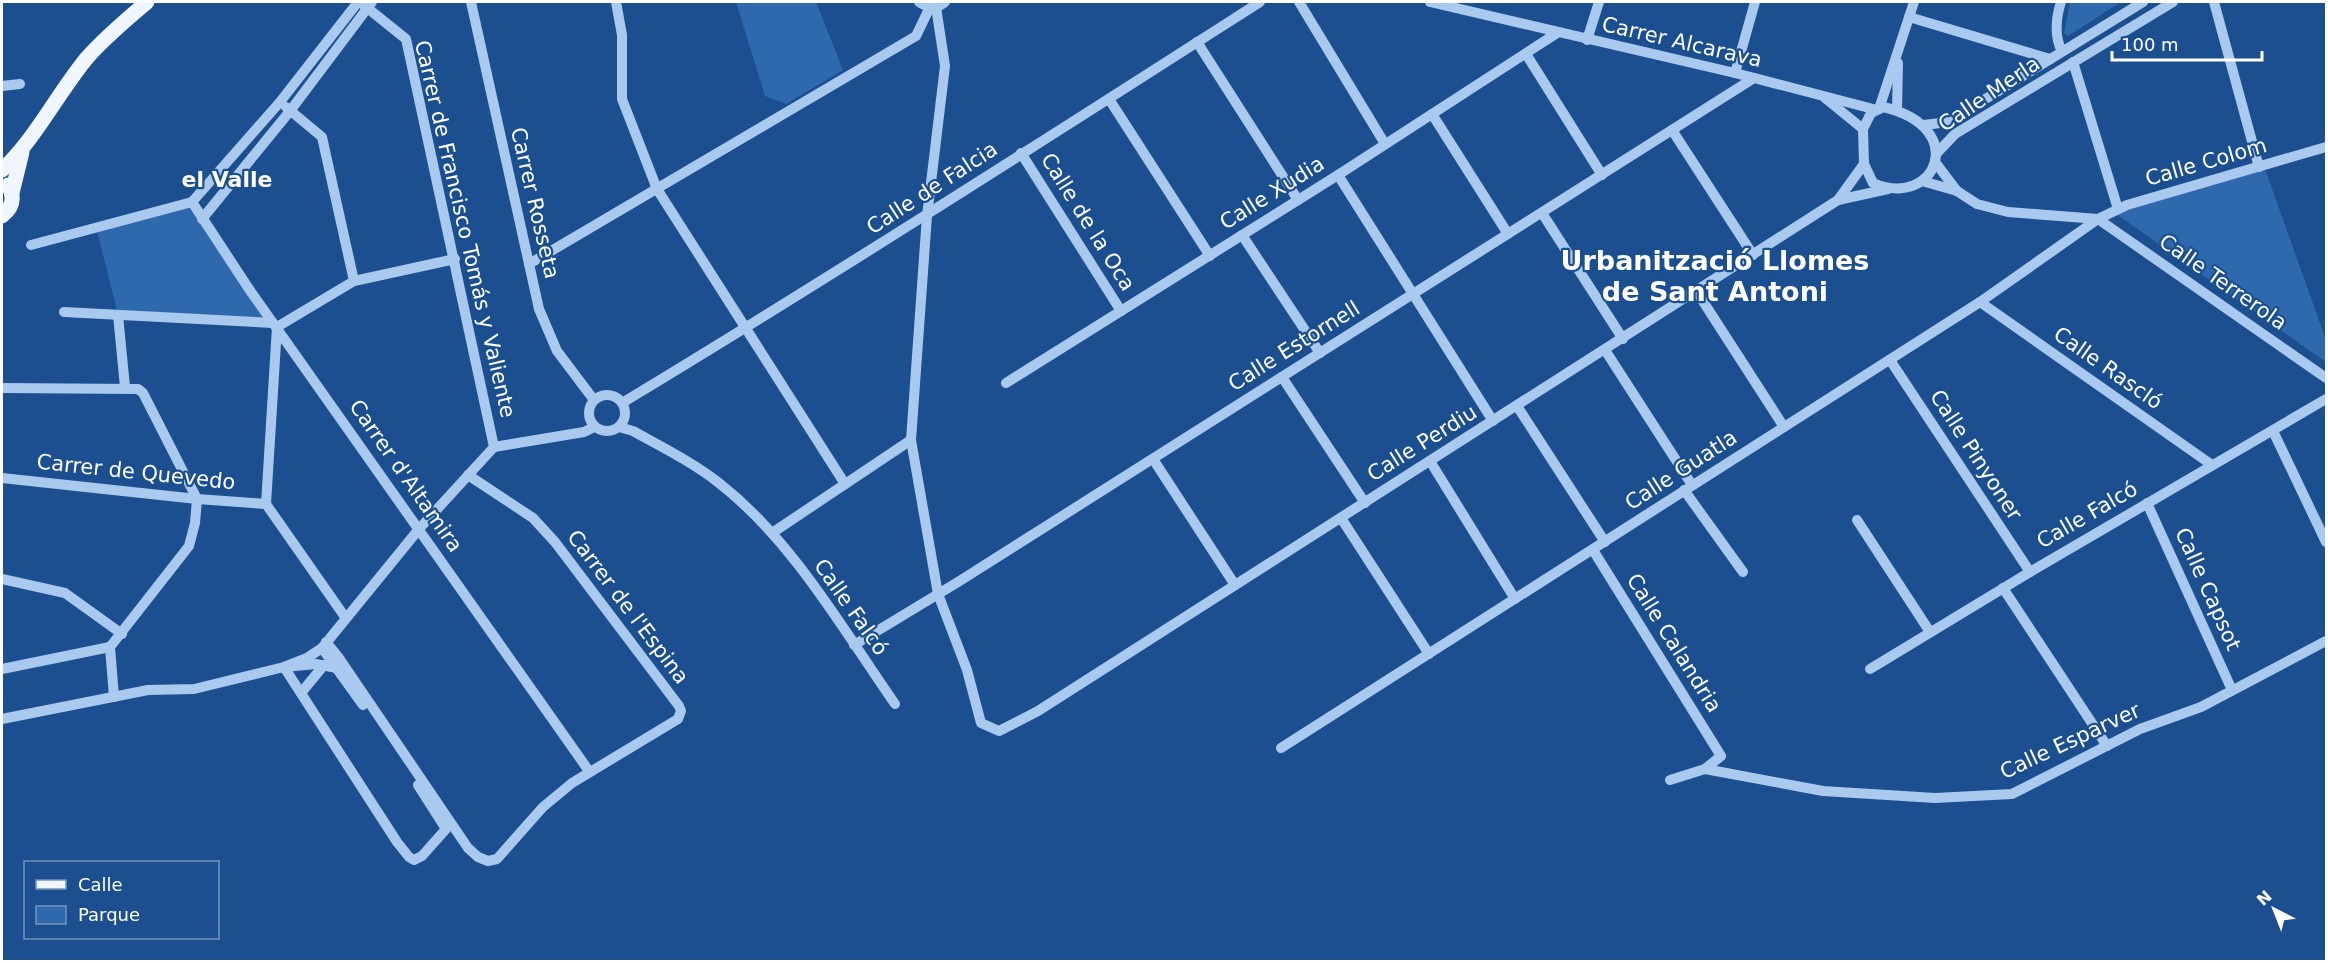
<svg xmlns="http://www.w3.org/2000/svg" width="2328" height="963" font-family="'DejaVu Sans',sans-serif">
<rect width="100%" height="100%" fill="#1b4f8f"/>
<g fill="#2e69ad">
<path d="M736,2H816L843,70L786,104L765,96Z"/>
<path d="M2070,2H2121L2068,36L2064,33Z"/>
<path d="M2265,169L2326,340V362L2119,216L2118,214L2127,209Z"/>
<path d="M192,202L273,323L118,315L96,227Z"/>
</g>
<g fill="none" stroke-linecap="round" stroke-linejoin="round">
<g stroke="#a9c9ee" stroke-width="10">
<path d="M360,2L406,39L494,447"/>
<path d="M471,2L539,309L557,351L594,400"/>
<path d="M616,2L622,35V99L657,189L845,484"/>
<path d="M919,2C927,8 938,9 945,2"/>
<path d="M1299,2L1385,144"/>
<path d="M1430,2L1735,73L1877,110"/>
<path d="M2061,2C2056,17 2054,37 2062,51"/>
<path d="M2214,2L2259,167"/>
<path d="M936,7L945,66L927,216L911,440L938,594L967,670L981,723L999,731L1038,711L1838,200"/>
<path d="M1909,17L2050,59"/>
<path d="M1587,40L1599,2"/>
<path d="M1197,42L1298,200"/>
<path d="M1526,54L1602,175"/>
<path d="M2073,62L2118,209"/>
<path d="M1735,73L1755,2"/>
<path d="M2,86L20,84"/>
<path d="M1825,98L1863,129"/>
<path d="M1109,99L1210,256"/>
<path d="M286,107L322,137L354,281"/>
<path d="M1883,107C1971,127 1936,210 1873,183L1864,164L1863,129L1871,113Z"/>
<path d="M1879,109L1914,2"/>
<path d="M1897,110L1898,63"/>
<path d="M1432,114L1508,234"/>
<path d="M1924,125L1948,122L2143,2"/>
<path d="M1672,130L1753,255"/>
<path d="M1021,153L1121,311"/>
<path d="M1936,154L1955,134L2173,2"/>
<path d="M1864,164L1838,200L1888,189"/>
<path d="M1338,175L1493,421"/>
<path d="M1922,181L1957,191L1935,162"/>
<path d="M1957,191L1977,204L2008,212L2098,219"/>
<path d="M192,202L249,289L589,771"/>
<path d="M1542,213L1623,339"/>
<path d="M202,219L290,111L372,2"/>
<path d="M2098,219L2326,378"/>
<path d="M1242,235L1320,353"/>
<path d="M31,245L192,202L280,102L358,2"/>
<path d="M529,264L916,36L930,7"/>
<path d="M1697,292L1784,427"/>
<path d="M1980,302L2212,465"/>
<path d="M64,312L273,323"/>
<path d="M118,315L125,387"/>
<path d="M277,327L266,504L345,617"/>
<path d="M277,327L354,281L455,259"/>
<path d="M1605,350L1692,485"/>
<path d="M1890,360L2030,572"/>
<path d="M1282,377L1365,503"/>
<path d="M1006,383L1338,175L1557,33"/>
<path d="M2,388L138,389L143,393L197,499L195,523L189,546L110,647L114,697"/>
<circle cx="607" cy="413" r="18"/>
<path d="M622,403C837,273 1049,137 1260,2"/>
<path d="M1517,406L1605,542"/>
<path d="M619,427L633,431C662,447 694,463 719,483C793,541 842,628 895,704"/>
<path d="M2273,431L2326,542"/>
<path d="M494,447L584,432L594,427"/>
<path d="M1153,459L1235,585"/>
<path d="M1430,461L1515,599"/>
<path d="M2,478L197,499L266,504"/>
<path d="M1684,490L1743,572"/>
<path d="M2147,503L2232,690"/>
<path d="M1341,518L1429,654"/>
<path d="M1857,520L1930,632"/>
<path d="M772,533L911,440"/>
<path d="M1593,550L1721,756L1705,769L1670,780"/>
<path d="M2,579L65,593L122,634"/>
<path d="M2003,588L2107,746"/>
<path d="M326,642L339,658L468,848L478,857L488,861L497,859L543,807L572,783L678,719L681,711L679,706L555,542L533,518L468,475"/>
<path d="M854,645L958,582L1754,78"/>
<path d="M322,648L363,705"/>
<path d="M337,668L316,664L284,667L397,842L409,857L414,860L422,856L446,829L418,785"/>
<path d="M2,669L110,647"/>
<path d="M1870,669L2030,572L2326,399"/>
<path d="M301,693L324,665"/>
<path d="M2,719L148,690L194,689L284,667L307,658L322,648L419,529L494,447"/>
<path d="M1281,748L1980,302L2098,219L2127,205L2326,147"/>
<path d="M1705,769L1823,791L1935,798L2012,794L2140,729L2201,707L2326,641"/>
</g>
<g stroke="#f0f6ff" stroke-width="15">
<path d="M2,170C36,138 56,96 86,59C104,38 126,20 147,2"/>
<path d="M12,193L22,152"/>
<path d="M2,216C13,207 15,197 8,185"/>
</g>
</g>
<g text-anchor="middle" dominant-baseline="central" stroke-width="4.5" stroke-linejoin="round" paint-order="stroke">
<g font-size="21" fill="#fff" stroke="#1b4f8f">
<text transform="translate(1682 42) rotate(13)">Carrer Alcarava</text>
<text transform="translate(1989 94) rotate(-34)">Calle Merla</text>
<text transform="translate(2206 162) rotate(-16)">Calle Colom</text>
<text transform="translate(932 188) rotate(-33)">Calle de Falcia</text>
<text transform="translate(1272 193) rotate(-32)">Calle Xudia</text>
<text transform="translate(535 203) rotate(77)">Carrer Rosseta</text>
<text transform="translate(1088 222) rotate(58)">Calle de la Oca</text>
<text transform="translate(465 229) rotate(77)">Carrer de Francisco Tomás y Valiente</text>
<text transform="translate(2223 282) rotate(35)">Calle Terrerola</text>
<text transform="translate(1294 346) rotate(-32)">Calle Estornell</text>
<text transform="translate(2108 368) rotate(35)">Calle Rascló</text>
<text transform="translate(1422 443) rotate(-32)">Calle Perdiu</text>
<text transform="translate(1976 455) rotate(57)">Calle Pinyoner</text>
<text transform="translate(1681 470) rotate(-33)">Calle Guatla</text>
<text transform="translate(136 472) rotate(6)">Carrer de Quevedo</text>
<text transform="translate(406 476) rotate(55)">Carrer d'Altamira</text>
<text transform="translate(2087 515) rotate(-30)">Calle Falcó</text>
<text transform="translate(2208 589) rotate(66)">Calle Capsot</text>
<text transform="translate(628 607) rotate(53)">Carrer de l'Espina</text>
<text transform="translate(851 607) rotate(55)">Calle Falcó</text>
<text transform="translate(1674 643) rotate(58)">Calle Calandria</text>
<text transform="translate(2070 741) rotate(-25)">Calle Esparver</text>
</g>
<g font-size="22" font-weight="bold" fill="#fff" stroke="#1b4f8f">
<text x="227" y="179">el Valle</text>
</g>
<g font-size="27" font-weight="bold" fill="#fff" stroke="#1b4f8f">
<text x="1715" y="260">Urbanització Llomes<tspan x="1715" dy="31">de Sant Antoni</tspan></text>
</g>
</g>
<rect width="2328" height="963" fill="none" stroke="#ffffff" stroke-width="6"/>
<rect x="24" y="861" width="195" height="78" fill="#1b4f8f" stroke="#7695bc" stroke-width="1.5"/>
<rect x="36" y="880" width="30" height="9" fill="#f0f6ff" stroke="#7695bc" stroke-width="1.5"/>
<text x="78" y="891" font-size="18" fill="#ffffff">Calle</text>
<rect x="36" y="906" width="30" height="18" fill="#2e69ad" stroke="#7695bc" stroke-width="1.5"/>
<text x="78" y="921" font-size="18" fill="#ffffff">Parque</text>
<g transform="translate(2274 909) rotate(318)" stroke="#1b4f8f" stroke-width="4.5" paint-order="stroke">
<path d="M0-4.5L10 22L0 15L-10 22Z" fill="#ffffff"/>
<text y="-9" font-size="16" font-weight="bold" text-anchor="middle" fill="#ffffff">N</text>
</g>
<path d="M2112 51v9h150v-9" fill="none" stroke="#ffffff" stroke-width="3"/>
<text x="2121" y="51" font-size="18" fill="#ffffff" stroke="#1b4f8f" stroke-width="4.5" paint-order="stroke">100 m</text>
</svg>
